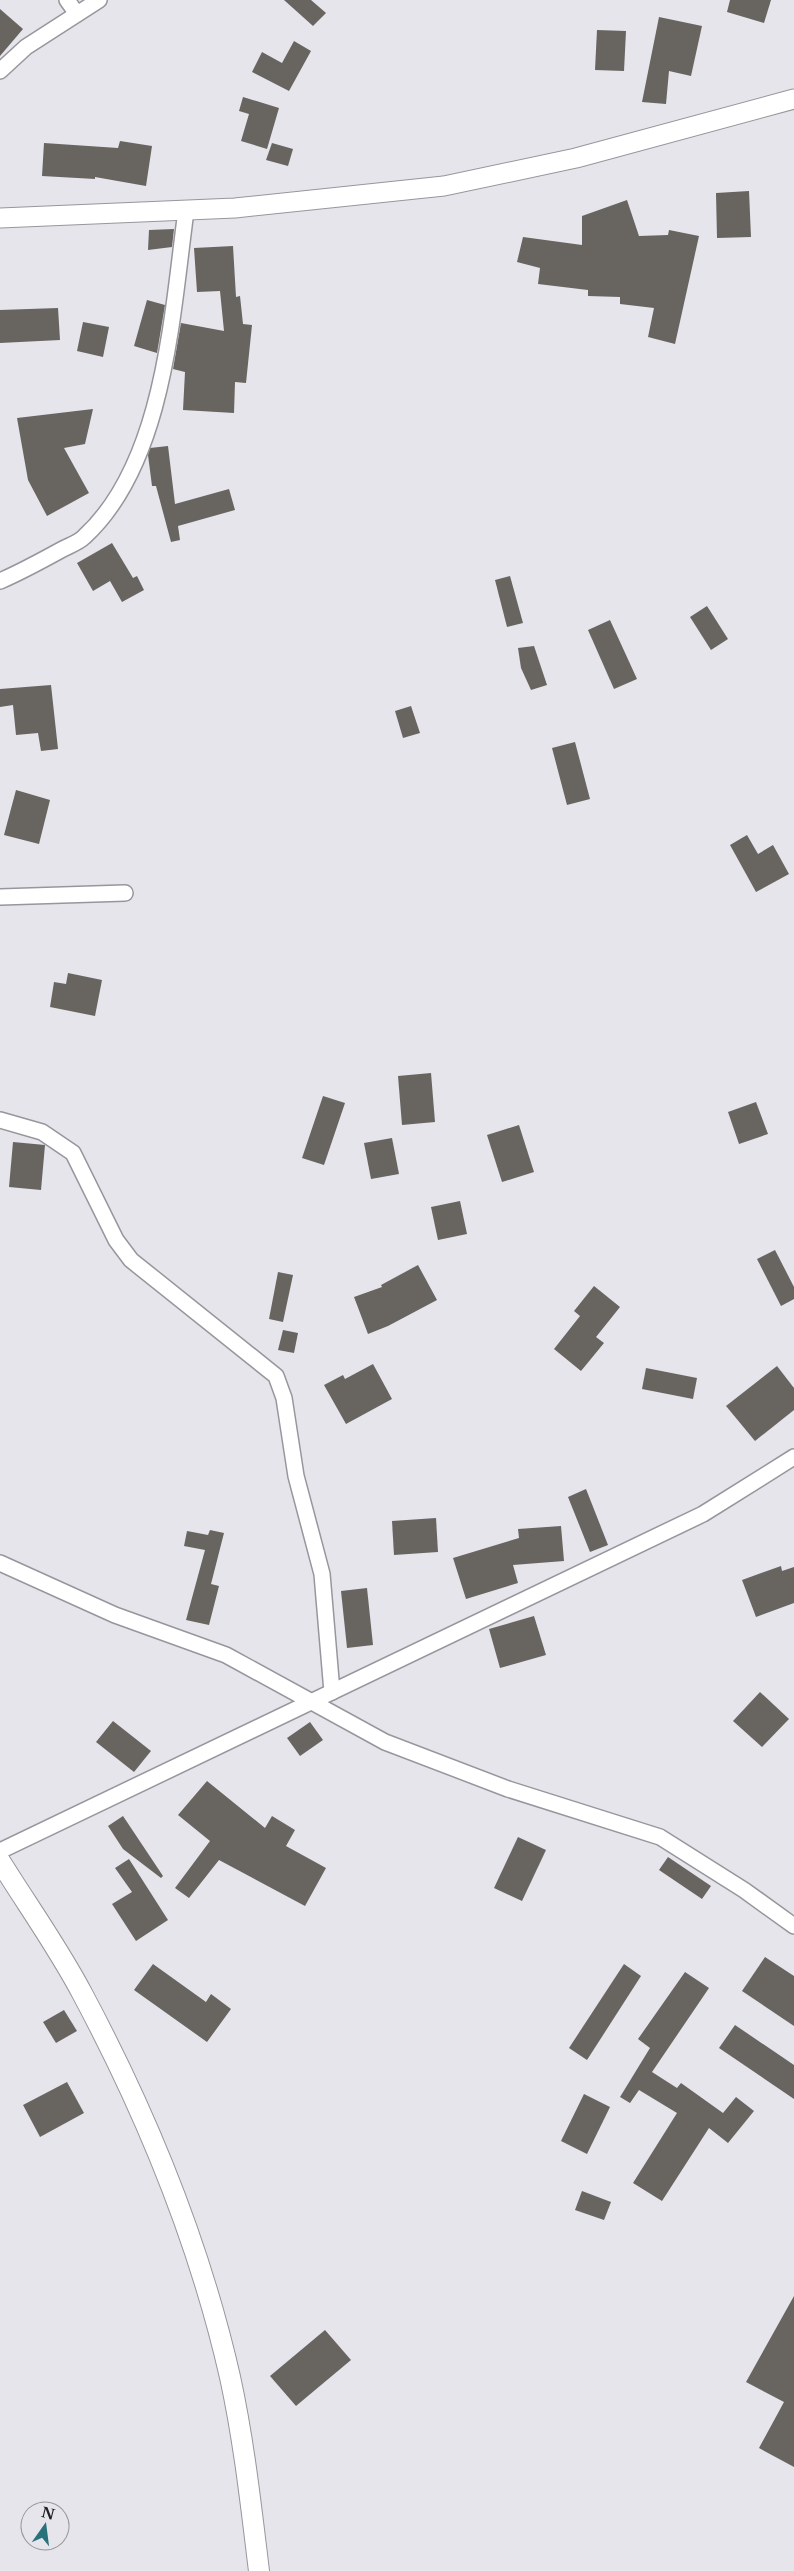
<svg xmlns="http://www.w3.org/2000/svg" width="794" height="2571" font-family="'Libre Baskerville',serif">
<rect width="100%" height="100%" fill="#e5e5eb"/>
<g fill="#686460">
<path d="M284,0H311L326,13L313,26Z"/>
<path d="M730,0H771L764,23L727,12Z"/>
<path d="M0,9L23,29L0,56Z"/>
<path d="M659,17L702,26L691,76L669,71L666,104L642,102Z"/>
<path d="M597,30L626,31L624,71L595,70Z"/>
<path d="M294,41L311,51L289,91L252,72L262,52L282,63Z"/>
<path d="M243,97L279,108L267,149L241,141L249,114L239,111Z"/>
<path d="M120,141L152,146L146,186L95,177V179L42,176L44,143L118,148Z"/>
<path d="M272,143L293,149L288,166L266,160Z"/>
<path d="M749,191L751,237L717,238L716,193Z"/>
<path d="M627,200L639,236L668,235L669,230L699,236L675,344L648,337L654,308L620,304V297L588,296V290L538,284L540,268L517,262L523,237L582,245V216Z"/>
<path d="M174,229L172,247L148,250L149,230Z"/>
<path d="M233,246L236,297L240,296L243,324L252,325L246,383L235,382L234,413L183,410L185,372L173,369L181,323L224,331L220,291L197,292L194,248Z"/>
<path d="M147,300L165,305L157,353L134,346Z"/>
<path d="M58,308L60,340L0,343V310Z"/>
<path d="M83,322L109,327L103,357L77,351Z"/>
<path d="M93,409L85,444L64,448L89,493L47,516L28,480L17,418Z"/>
<path d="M168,446L175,504L229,489L235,510L178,526L180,540L171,542L156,486H152L148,455L150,448Z"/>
<path d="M112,543L133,578L137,576L144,590L122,602L110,581L93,591L77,563Z"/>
<path d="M510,576L523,623L507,627L495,580Z"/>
<path d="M707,606L728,639L711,650L690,617Z"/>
<path d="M610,620L637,679L614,689L588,630Z"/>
<path d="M534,646L547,685L531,690L521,668L518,648Z"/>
<path d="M51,685L58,749L41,751L38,733L16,735L13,705L0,707V689Z"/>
<path d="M411,706L420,733L403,738L395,711Z"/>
<path d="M575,742L590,799L567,805L552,748Z"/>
<path d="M16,790L50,800L39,844L4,835Z"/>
<path d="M747,835L758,854L773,845L789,874L756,892L730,845Z"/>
<path d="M68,973L102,980L95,1016L50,1007L54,982L66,984Z"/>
<path d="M431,1073L435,1122L402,1125L398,1076Z"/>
<path d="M323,1096L345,1103L324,1165L302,1158Z"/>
<path d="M756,1102L768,1134L739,1144L728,1112Z"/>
<path d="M519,1125L534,1172L502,1182L487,1135Z"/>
<path d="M392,1138L399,1174L371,1179L364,1143Z"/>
<path d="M13,1142L45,1145L41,1190L9,1187Z"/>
<path d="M460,1201L467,1234L438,1240L431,1207Z"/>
<path d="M775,1250L794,1287V1299L781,1306L757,1259Z"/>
<path d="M418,1265L437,1300L388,1326L368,1334L354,1297L382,1287L381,1285Z"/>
<path d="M278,1272L293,1275L283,1322L269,1319Z"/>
<path d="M594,1286L620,1307L596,1337L604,1343L581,1371L554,1349L580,1316L574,1311Z"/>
<path d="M283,1330L298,1333L294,1353L278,1350Z"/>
<path d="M373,1364L392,1399L346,1424L324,1385L343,1375L345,1379Z"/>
<path d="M777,1366L794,1388V1410L755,1441L726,1406Z"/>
<path d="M646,1368L697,1378L693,1399L642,1389Z"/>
<path d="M586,1489L608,1545L590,1552L568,1497Z"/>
<path d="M436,1518L438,1552L394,1555L392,1521Z"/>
<path d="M561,1526L564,1561L513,1565L518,1583L466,1599L453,1558L519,1538L518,1529Z"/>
<path d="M210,1530L224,1533L211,1584L219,1586L209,1625L186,1620L205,1550L184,1546L187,1531L208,1535Z"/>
<path d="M781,1566L782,1571L794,1567V1603L756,1617L742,1580Z"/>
<path d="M367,1588L373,1645L347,1648L341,1591Z"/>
<path d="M534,1616L546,1655L500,1668L489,1629Z"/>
<path d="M760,1692L789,1719L762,1747L733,1721Z"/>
<path d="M113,1721L151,1751L134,1772L96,1742Z"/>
<path d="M310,1722L323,1740L300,1756L287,1738Z"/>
<path d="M207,1781L265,1828L272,1816L295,1830L286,1846L326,1868L305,1906L219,1860L189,1898L175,1888L210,1841L178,1815Z"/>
<path d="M123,1816L163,1876L161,1878L123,1849L108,1826Z"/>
<path d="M518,1837L546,1850L522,1901L494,1888Z"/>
<path d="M668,1857L711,1886L702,1899L659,1870Z"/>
<path d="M129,1859L168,1920L136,1941L112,1904L132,1892L115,1868Z"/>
<path d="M765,1957L794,1976V2026L742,1991Z"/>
<path d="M153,1964L206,2002L211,1994L231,2009L207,2042L134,1990Z"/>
<path d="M624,1964L641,1976L587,2060L569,2048Z"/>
<path d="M685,1972L709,1988L652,2072L677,2088L681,2083L723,2113L736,2097L754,2111L728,2143L709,2128L662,2201L633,2183L677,2113L639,2090L630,2103L620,2097L650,2048L638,2039Z"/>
<path d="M64,2010L77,2031L56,2043L43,2022Z"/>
<path d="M735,2025L794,2065V2099L719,2048Z"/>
<path d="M67,2082L84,2113L40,2137L23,2105Z"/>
<path d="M584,2094L610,2107L587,2154L561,2141Z"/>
<path d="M582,2191L611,2202L604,2220L575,2210Z"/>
<path d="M794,2296V2467L759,2448L784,2402L746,2382Z"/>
<path d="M325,2330L351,2360L296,2406L270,2376Z"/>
</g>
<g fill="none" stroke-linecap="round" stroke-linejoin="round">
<g stroke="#97969c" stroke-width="18">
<g id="minor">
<path d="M67,0L77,14"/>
<path d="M0,71L26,47L99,0"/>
<path d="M0,581C21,572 41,561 61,550C68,546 78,543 84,537C165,463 172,313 186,211"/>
<path d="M0,897L125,893"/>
<path d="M0,1120L42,1132L73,1153L116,1240L131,1260L276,1376L284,1398L296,1476L322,1574L332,1692"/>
<path d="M0,1563L115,1615L226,1655L385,1742L508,1789L660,1837L744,1890L794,1926"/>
<path d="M0,1851L703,1514L794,1457"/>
</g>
</g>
<g stroke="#97969c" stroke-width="21">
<path id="tertiary" d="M0,218L235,208L444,186L576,158L794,99"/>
</g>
<g stroke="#97969c" stroke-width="22">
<path id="secondary" d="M0,1861C28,1906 59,1949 83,1995C147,2115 200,2245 230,2377C244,2441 251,2506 259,2571"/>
</g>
<use href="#minor" stroke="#fff" stroke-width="15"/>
<use href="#tertiary" stroke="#fff" stroke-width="19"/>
<use href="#secondary" stroke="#fff" stroke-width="20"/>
</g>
<g transform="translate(45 2526) rotate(14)"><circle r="24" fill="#e5e5eb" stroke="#97979b"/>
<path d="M0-4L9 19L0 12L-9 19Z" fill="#29717b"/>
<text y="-8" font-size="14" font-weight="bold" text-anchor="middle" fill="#212124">N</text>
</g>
</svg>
